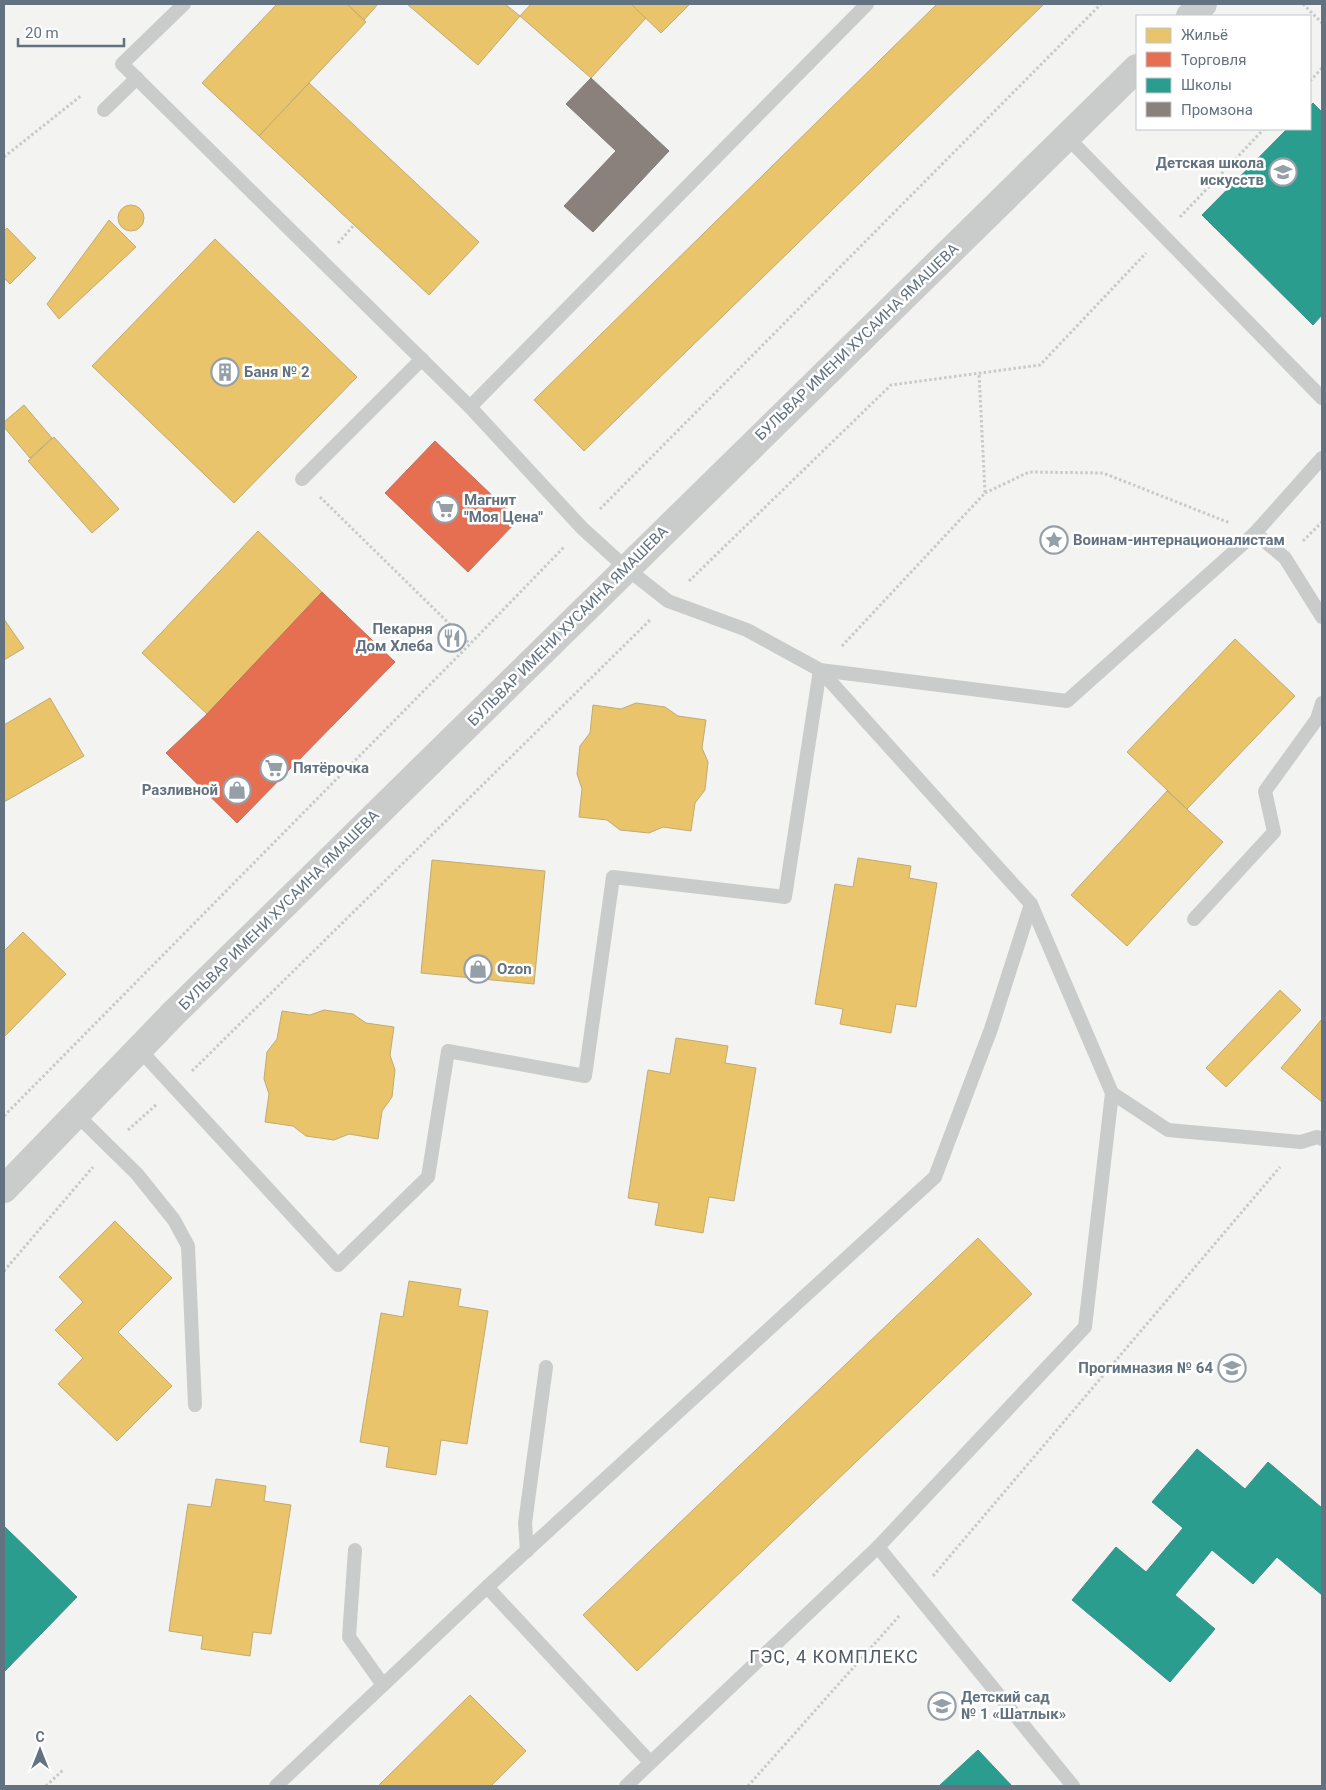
<svg xmlns="http://www.w3.org/2000/svg" width="1326" height="1790" font-family="Roboto,sans-serif">
<rect width="100%" height="100%" fill="#f3f3f1"/>
<g fill="#e9c46a" stroke="#c1ab71">
<path d="M277,4H347L366,22L259,136L202,83Z"/>
<path d="M347,4H378L364,20Z"/>
<path d="M407,4H505L520,16L478,65Z"/>
<path d="M531,4H631L646,18L591,78L520,16Z"/>
<path d="M631,4H690L661,33Z"/>
<path d="M937,4H1044L584,451L534,400Z"/>
<path d="M309,83L479,242L429,295L259,136Z"/>
<circle cx="131" cy="218" r="13"/>
<path d="M109,220L136,247L59,319L47,304Z"/>
<path d="M7,228L36,258L10,284L4,278V231Z"/>
<path d="M215,239L357,377L234,503L92,366Z"/>
<path d="M24,405L52,438L30,458L4,427V422Z"/>
<path d="M54,437L119,509L92,533L28,461Z"/>
<path d="M258,531L322,592L207,714L142,653Z"/>
<path d="M4,619L24,648L4,660Z"/>
<path d="M1235,639L1295,696L1187,809L1127,752Z"/>
<path d="M50,698L84,756L4,802V725Z"/>
<path d="M636,703L665,707L678,716L706,720L702,748L708,762L705,790L695,803L691,831L663,827L649,833L620,830L607,820L579,817L582,789L577,774L580,746L590,733L593,705L621,709Z"/>
<path d="M1167,791L1223,842L1127,946L1071,895Z"/>
<path d="M858,858L911,866L909,878L937,883L916,1007L896,1004L891,1033L840,1024L843,1009L815,1004L835,884L853,887Z"/>
<path d="M432,860L545,871L534,984L421,973Z"/>
<path d="M23,932L66,974L4,1037V951Z"/>
<path d="M1280,990L1301,1010L1226,1087L1206,1068Z"/>
<path d="M324,1010L353,1014L366,1023L394,1027L390,1055L395,1070L392,1097L382,1111L378,1139L349,1134L334,1140L306,1136L293,1126L265,1122L269,1094L264,1079L267,1052L277,1039L282,1011L310,1015Z"/>
<path d="M1322,1019V1102L1281,1068Z"/>
<path d="M676,1038L728,1046L725,1063L756,1068L734,1201L709,1197L703,1233L655,1225L659,1203L628,1198L648,1070L670,1074Z"/>
<path d="M115,1221L172,1278L118,1332L172,1386L117,1441L58,1384L83,1358L55,1330L83,1302L59,1277Z"/>
<path d="M978,1238L1032,1294L637,1671L583,1615Z"/>
<path d="M409,1281L461,1289L458,1306L488,1311L467,1444L441,1440L436,1475L386,1467L389,1447L360,1442L381,1313L403,1317Z"/>
<path d="M216,1479L266,1486L264,1501L291,1505L271,1634L253,1632L250,1656L201,1649L203,1636L169,1631L188,1504L211,1507Z"/>
<path d="M470,1695L526,1751L491,1786H378Z"/>
</g>
<g fill="#e76f51" stroke="#bf705f">
<path d="M435,441L518,520L468,572L385,493Z"/>
<path d="M322,592L395,662L237,823L166,753L207,714Z"/>
</g>
<g fill="#2a9d8f" stroke="#3b908b">
<path d="M1313,103L1322,112V315L1313,325L1202,215L1287,129H1310V106Z"/>
<path d="M1197,1449L1245,1489L1268,1462L1322,1508V1595L1277,1557L1253,1584L1212,1550L1175,1595L1215,1629L1170,1682L1072,1600L1116,1547L1146,1572L1183,1528L1152,1502Z"/>
<path d="M4,1526L77,1597L4,1672Z"/>
<path d="M978,1750L1012,1786H939Z"/>
</g>
<path fill="#8a817c" stroke="#7e7c7e" d="M591,78L669,151L593,232L564,206L616,151L566,104Z"/>
<g fill="none" stroke-linecap="round" stroke-linejoin="round">
<g stroke="#c8c9c9" stroke-width="3" stroke-dasharray="2.5 2.5" stroke-linecap="butt">
<path d="M1303,4L1322,23"/>
<path d="M1310,81L1322,68"/>
<path d="M4,157L82,95"/>
<path d="M1180,217L1264,129"/>
<path d="M338,243L354,225"/>
<path d="M985,493L1029,472L1103,473L1230,523"/>
<path d="M320,497L470,644"/>
<path d="M600,509L1101,4"/>
<path d="M1303,541L1322,522"/>
<path d="M689,581L891,385L1040,365L1146,253"/>
<path d="M842,646L985,493L979,373"/>
<path d="M192,1071L651,619"/>
<path d="M4,1116L470,644L565,546"/>
<path d="M128,1130L157,1104"/>
<path d="M4,1271L93,1167"/>
<path d="M933,1576L1280,1167"/>
<path d="M46,1786L63,1770"/>
<path d="M748,1786L900,1615"/>
</g>
<g stroke="#cacccc" stroke-width="14">
<path d="M184,4L122,64L470,407L582,528L626,568L668,601L747,630L820,670L1067,701L1255,533L1322,458"/>
<path d="M104,110L137,78"/>
<path d="M1067,137L1322,398"/>
<path d="M470,407L867,4"/>
<path d="M302,479L422,359"/>
<path d="M1255,533L1285,558L1322,617"/>
<path d="M1194,919L1274,832L1265,791L1317,719L1322,703"/>
<path d="M139,1049L338,1265L428,1177L448,1051L585,1076L613,877L785,897L820,670"/>
<path d="M1112,1093L1168,1130L1301,1142L1317,1137L1322,1139"/>
<path d="M76,1114L137,1174L174,1220L188,1246L195,1405"/>
<path d="M878,1547L1073,1786"/>
<path d="M355,1550L349,1637L383,1685"/>
<path d="M527,1551L525,1523L546,1367"/>
<path d="M650,1762L487,1587L935,1177L991,1029L1031,904"/>
<path d="M276,1786L487,1587"/>
<path d="M626,1786L878,1547L1085,1327L1112,1093L1031,904L820,670"/>
</g>
<g stroke="#cacccc" stroke-width="28">
<path d="M1190,16L1203,4"/>
<path d="M4,1189L174,1013L1137,68"/>
</g>
</g>
<defs>
<g id="school-ring" transform="scale(1.4375)"><circle r="9.5" fill="#fff" stroke="#959fa8" stroke-width="1.5"/><path d="M0-5L7-2L0 1L-7-2ZM-4 1L0 2.5L4 1V4Q0 6-4 4Z" fill="#959fa8"/></g>
<g id="building-ring" transform="scale(1.4375)"><circle r="9.5" fill="#fff" stroke="#959fa8" stroke-width="1.5"/><path d="M-4-6H4V6H1V3H-1V6H-4ZM-2.5-4.3h1.7v1.8h-1.7ZM.8-4.3h1.7v1.8H.8ZM-2.5-1h1.7V.8h-1.7ZM.8-1h1.7V.8H.8Z" fill="#959fa8"/></g>
<g id="supermarket-ring" transform="scale(1.4375)"><circle r="9.5" fill="#fff" stroke="#959fa8" stroke-width="1.5"/><path d="M-6-5.5h2.5l.6 2H6L4.5 2H-2.5L-4.4-4H-6ZM-1.5 3.2a1.3 1.3 0 1 0 .1 0ZM3 3.2a1.3 1.3 0 1 0 .1 0Z" fill="#959fa8"/></g>
<g id="sight-ring" transform="scale(1.4375)"><circle r="9.5" fill="#fff" stroke="#959fa8" stroke-width="1.5"/><path d="M0-6L1.8-2.2L6-1.7L2.9 1.2L3.7 5.4L0 3.3L-3.7 5.4L-2.9 1.2L-6-1.7L-1.8-2.2Z" fill="#959fa8"/></g>
<g id="restaurant-ring" transform="scale(1.4375)"><circle r="9.5" fill="#fff" stroke="#959fa8" stroke-width="1.5"/><path d="M-5-6h1v4h1v-4h1v4h1v-4h1v5L-1.5 .5V6h-2V.5L-5-1ZM5-6V6H3V1.5H1.5Q1.5-4 5-6Z" fill="#959fa8"/></g>
<g id="shop-ring" transform="scale(1.4375)"><circle r="9.5" fill="#fff" stroke="#959fa8" stroke-width="1.5"/><path d="M-5-2.5h2.3a2.7 3.5 0 0 1 5.4 0H5L5.5 6h-11ZM-1.5-2.5h3a1.5 2.3 0 0 0-3 0Z" fill="#959fa8"/></g>
</defs>
<g fill-rule="evenodd">
<use href="#school-ring" x="1283" y="172"/>
<use href="#building-ring" x="225" y="372"/>
<use href="#supermarket-ring" x="445" y="509"/>
<use href="#sight-ring" x="1054" y="540"/>
<use href="#restaurant-ring" x="452" y="638"/>
<use href="#supermarket-ring" x="274" y="768"/>
<use href="#shop-ring" x="237" y="790"/>
<use href="#shop-ring" x="478" y="969"/>
<use href="#school-ring" x="1232" y="1368"/>
<use href="#school-ring" x="942" y="1706"/>
</g>
<g text-anchor="middle" dominant-baseline="central" stroke-width="5" stroke-linejoin="round" paint-order="stroke">
<g font-size="15" font-weight="bold" fill="#637281" stroke="#fff" text-anchor="start">
<text x="1264" y="163" text-anchor="end">Детская школа<tspan x="1264" dy="17">искусств</tspan></text>
<text x="244" y="372">Баня № 2</text>
<text x="464" y="500">Магнит<tspan x="464" dy="17">"Моя Цена"</tspan></text>
<text x="1073" y="540">Воинам-интернационалистам</text>
<text x="433" y="629" text-anchor="end">Пекарня<tspan x="433" dy="17">Дом Хлеба</tspan></text>
<text x="293" y="768">Пятёрочка</text>
<text x="218" y="790" text-anchor="end">Разливной</text>
<text x="497" y="969">Ozon</text>
<text x="1213" y="1368" text-anchor="end">Прогимназия № 64</text>
<text x="961" y="1697">Детский сад<tspan x="961" dy="17">№ 1 «Шатлык»</tspan></text>
</g>
<g font-size="15" fill="#637281" stroke="#fff">
<text transform="translate(857 342) rotate(-44)">БУЛЬВАР ИМЕНИ ХУСАИНА ЯМАШЕВА</text>
<text transform="translate(568 626) rotate(-45)">БУЛЬВАР ИМЕНИ ХУСАИНА ЯМАШЕВА</text>
<text transform="translate(279 910) rotate(-45)">БУЛЬВАР ИМЕНИ ХУСАИНА ЯМАШЕВА</text>
</g>
<g font-size="18" letter-spacing="1" fill="#515c66" stroke="#fff">
<text x="834" y="1656">ГЭС, 4 КОМПЛЕКС</text>
</g>
</g>
<rect width="1326" height="1790" fill="none" stroke="#637281" stroke-width="10"/>
<rect x="1136" y="15" width="175" height="115" fill="#ffffff" stroke="#c1c7cd"/>
<rect x="1146" y="28" width="25" height="15" fill="#e9c46a" stroke="#c1c7cd"/>
<text x="1181" y="40" font-size="15" fill="#637281">Жильё</text>
<rect x="1146" y="52" width="25" height="15" fill="#e76f51" stroke="#c1c7cd"/>
<text x="1181" y="65" font-size="15" fill="#637281">Торговля</text>
<rect x="1146" y="78" width="25" height="15" fill="#2a9d8f" stroke="#c1c7cd"/>
<text x="1181" y="90" font-size="15" fill="#637281">Школы</text>
<rect x="1146" y="102" width="25" height="15" fill="#8a817c" stroke="#c1c7cd"/>
<text x="1181" y="115" font-size="15" fill="#637281">Промзона</text>
<g transform="translate(40 1750)" stroke="#ffffff" stroke-width="4" paint-order="stroke">
<path d="M0-4L9 19L0 12L-9 19Z" fill="#637281"/>
<text y="-8" font-size="14" font-weight="bold" text-anchor="middle" fill="#637281">С</text>
</g>
<path d="M18 38v8h106v-8" fill="none" stroke="#637281" stroke-width="2.5"/>
<text x="25" y="38" font-size="15" fill="#637281" stroke="#ffffff" stroke-width="4" paint-order="stroke">20 m</text>
</svg>
